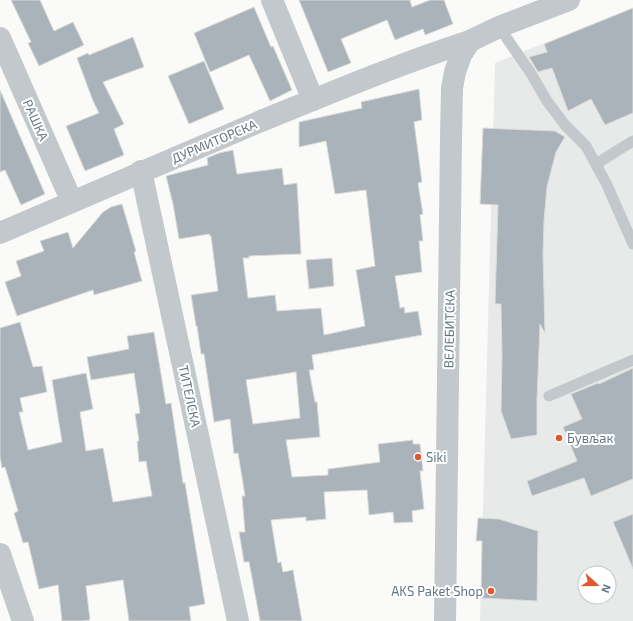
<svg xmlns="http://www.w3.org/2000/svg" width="633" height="621" font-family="'Exo 2',sans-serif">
<rect width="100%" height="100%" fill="#fafaf8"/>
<path fill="#e8e9e9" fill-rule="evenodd" d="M633,8V621H480L495,63ZM585,573H609V597H585Z"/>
<g fill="#aab3b9" stroke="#dcdcda" fill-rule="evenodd">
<path d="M11,0H40L54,31L73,22L84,45L39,66L28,43L31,42Z"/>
<path d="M299,0H410L412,7L430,0H444L453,24L425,35L423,29L395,40L387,20L341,39L351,63L328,72Z"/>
<path d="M254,7L271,47L273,46L292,90L270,101L249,55L210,72L194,33Z"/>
<path d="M633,8V113L605,125L591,99L568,111L552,68L538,72L529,57L547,52L544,44Z"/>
<path d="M133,37L144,67L103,82L124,124L114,129L124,155L85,171L66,126L99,113L93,101L77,58L88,53L89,55Z"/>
<path d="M204,61L224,109L189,124L168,76Z"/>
<path d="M419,89L422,120L414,122L422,182L418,183L423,214L420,215L423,241H419L422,272L395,276L400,308L404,307L405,313L418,311L422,335L312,355L314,370H309L315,402H317L320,437L286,440L292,477L328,475V469L380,462L378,444L413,440V444H420L423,471H420L424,509L412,511L413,522L394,523L393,512L369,515L367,490L324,492L326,519L306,521V517L271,520L278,563L281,562L283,572L293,570L302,621H260L249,562H244L239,532H245L242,496H245L238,453L234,454L230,419L214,422L204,354H201L197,326H196L191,295L218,291L211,236H210L209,234L179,239L173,204L166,176L208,165L207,158L219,153L233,150L237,174L282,168L284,185L297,183L301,254L249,256V258H243L248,298L275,295L277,311L321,308L324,335L365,326L356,270L375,266L366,190L335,194L326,141L299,147V122L362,108L361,102ZM296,372L300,418L253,424L246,380Z"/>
<path d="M0,90L45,194L21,205L5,170L0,172Z"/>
<path d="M483,128L555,131L565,137L556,152L547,187L544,221L543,254L545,333L540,324L537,399V435L511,439L501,411L502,355L501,304H495L498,205L480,204Z"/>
<path d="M122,204L136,251L134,252L142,281L94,295L93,290L17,316L5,282L21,276L16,261L44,251L40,241L68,232L73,248L103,212L111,207Z"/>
<path d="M332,258L334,286L309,289L306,260Z"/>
<path d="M20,322L33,367L42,366L47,392L20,398L23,412H19L28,450L62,442L52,380L86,373L93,409L80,412L86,451L103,448L113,502L152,496L146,461L139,462L137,441H139L135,414L140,413L134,373L91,380L87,357L129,349L127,336L154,332L166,404L171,403L183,483H185L205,604L189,607L191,621H129L123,580L86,586L90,620L82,621H62L58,585L39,589L28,542L23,543L14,513L18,511L5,467L2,468L0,457V328Z"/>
<path d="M633,368V479L591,496L584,478L532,496L527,481L577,461L563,427L582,419L571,394L598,383L599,384Z"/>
<path d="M633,514V569L613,522Z"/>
<path d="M478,518L499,519L538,531L537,601L481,598L482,541H476Z"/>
</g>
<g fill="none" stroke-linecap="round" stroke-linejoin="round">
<g stroke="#c3c8cc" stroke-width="11">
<path d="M499,27L530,72L547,101L565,125L586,146L607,185L633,244"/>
<path d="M596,164L633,141"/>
<path d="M549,396L633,360"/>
</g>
<g stroke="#c3c8cc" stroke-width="22">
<path d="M272,0L313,100"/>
<path d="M0,38L72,202"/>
<path d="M141,171L238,621"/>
<path d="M0,233C87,195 174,158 261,121C330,93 399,64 470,41"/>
<path d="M0,554L23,621"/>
</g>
<path stroke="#c3c8cc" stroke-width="22" d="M445,621L451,139L452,88L455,72L461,55L470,41L499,27L569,0"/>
</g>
<g fill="#e4572e" stroke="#fff" stroke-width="1.5">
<circle cx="559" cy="438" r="4"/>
<circle cx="418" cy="457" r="4"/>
<circle cx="491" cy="591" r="4"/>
</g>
<g text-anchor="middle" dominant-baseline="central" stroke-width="4" stroke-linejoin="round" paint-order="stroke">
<g font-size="13" fill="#657683" stroke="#fff">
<text transform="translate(36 120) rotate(66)">РАШКА</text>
<text transform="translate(214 141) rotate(-23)">ДУРМИТОРСКА</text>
<text transform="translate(449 329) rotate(-89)">ВЕЛЕБИТСКА</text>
<text transform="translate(190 396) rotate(78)">ТИТЕЛСКА</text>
</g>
<g font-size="13" fill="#657683" stroke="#fff" text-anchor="start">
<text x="567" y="438">Бувљак</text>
<text x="426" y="457">Siki</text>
<text x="483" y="591" text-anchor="end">AKS Paket Shop</text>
</g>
</g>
<g transform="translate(597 585) rotate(111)"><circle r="19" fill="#ffffff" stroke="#c1c8cd"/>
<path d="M0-3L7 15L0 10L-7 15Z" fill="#e4572e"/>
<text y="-6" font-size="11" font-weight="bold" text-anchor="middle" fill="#657683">N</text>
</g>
</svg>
